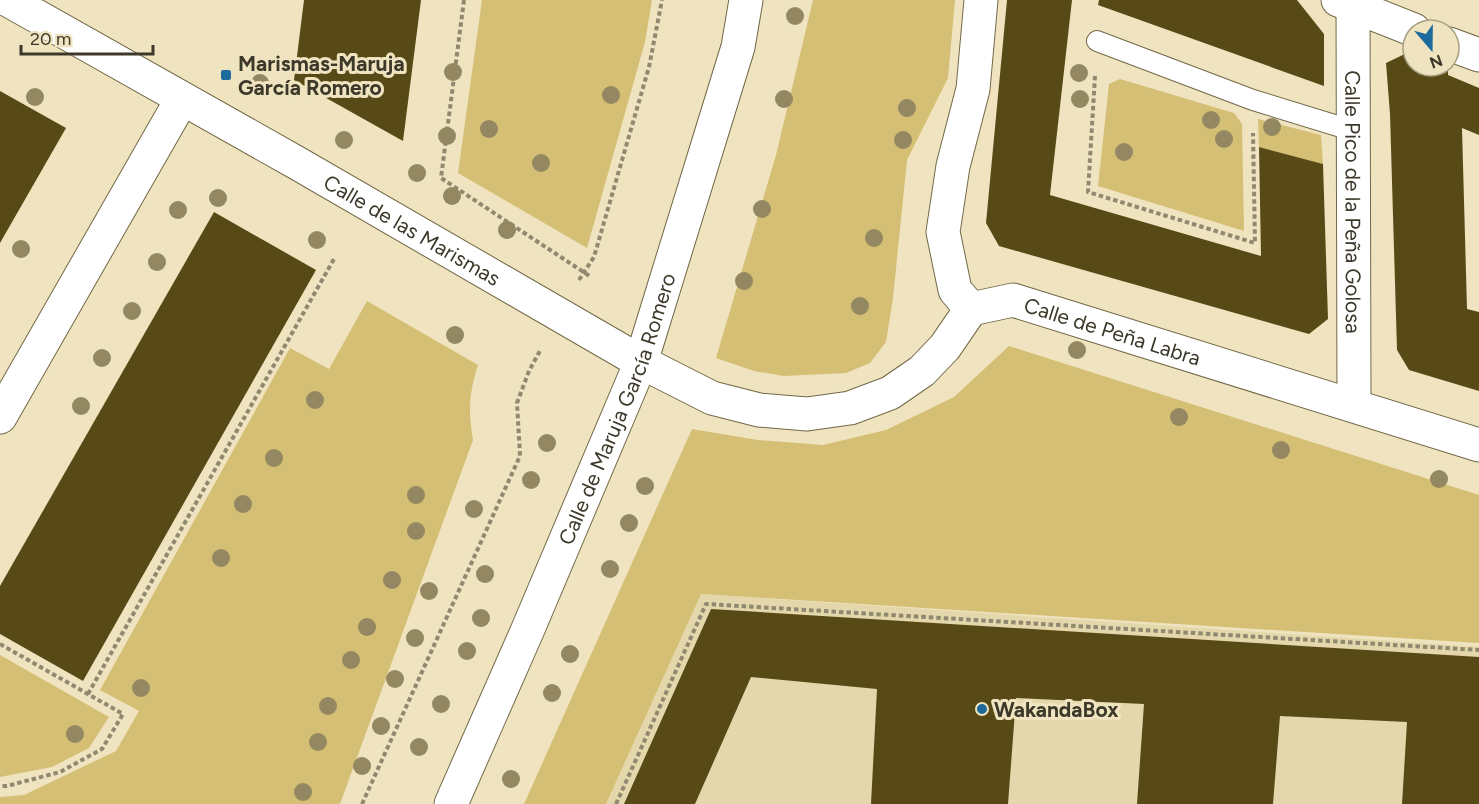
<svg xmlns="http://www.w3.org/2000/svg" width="1479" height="804" font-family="Figtree,sans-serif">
<rect width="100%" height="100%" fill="#efe4bf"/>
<path fill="#e4d7ab" d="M701,594L1479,647V804H606Z"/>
<g fill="#d5bf75">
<path d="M482,0H652L645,42L587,248L458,173Z"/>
<path d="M813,0H955L948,78L907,160L893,298L886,342L870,363L846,373L784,376L754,371L716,358L776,155Z"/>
<path d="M1120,79L1234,113L1242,124L1244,231L1098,186L1109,84Z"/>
<path d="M1258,119L1321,135L1323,164L1259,147Z"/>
<path d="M367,301L478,365C469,393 468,411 473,440L340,804H0V797L24,795L116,751L139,711L100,690L290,348L329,369Z"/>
<path d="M1009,346L1479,495V643L701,594L606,804H524L692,429L758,440L823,445L886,430L954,397Z"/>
<path d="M0,655L109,717L89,748L52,767L0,777Z"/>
</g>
<g fill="#584a17">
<path d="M304,0H421L403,141L294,80Z"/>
<path d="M1007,0H1072L1050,195L1261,256L1259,147L1323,164L1328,319L1309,334L999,246L986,223Z"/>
<path d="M1099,0H1297L1324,34V86L1098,5Z"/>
<path d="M1413,50V66H1448V75L1479,88V135L1462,128L1467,309L1479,312V391L1409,370L1397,350L1390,114L1386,63Z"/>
<path d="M0,91L66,128L0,243Z"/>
<path d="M214,212L316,270L83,681L0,634V586Z"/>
<path d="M711,609L1479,657V804H1402L1407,722L1280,716L1273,804H1137L1144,704L1016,698L1008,804H871L877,689L751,677L695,804H624Z"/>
</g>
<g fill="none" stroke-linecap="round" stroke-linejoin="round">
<g stroke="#726847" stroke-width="22">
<path id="service" d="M1097,41L1253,100L1354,131"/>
</g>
<g stroke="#726847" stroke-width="35">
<g id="minor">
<path id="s1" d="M8,0L297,163L641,362L712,398L759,410L807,414L850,408L890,393L922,371L945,347L971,309L1013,300L1479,445"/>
<path d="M1338,0L1414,30"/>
<path id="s2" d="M1353,0L1354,405"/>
<path d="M1449,44L1479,55"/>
<path d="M971,309L955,290L943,232L953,166L973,89L981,0"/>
<path d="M0,417L182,99"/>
<path id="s3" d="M451,804L528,629L641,362L738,47L746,0"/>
</g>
</g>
<g stroke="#908970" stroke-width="4" stroke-dasharray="4.5 3" stroke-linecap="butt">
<path d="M464,0L441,178L591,277"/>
<path d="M1095,76L1088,192L1255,243L1253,133"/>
<path d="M579,280L594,257L649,67L662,0"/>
<path d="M0,644L123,714L102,749L60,772L7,786H0"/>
<path d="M88,694L334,259"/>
<path d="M362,804L520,456L517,403L529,371L541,349"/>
<path d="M616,804L706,604L1479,650"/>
</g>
<use href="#service" stroke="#fff" stroke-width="20"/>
<use href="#minor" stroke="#fff" stroke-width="33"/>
</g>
<g fill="#938861">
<circle cx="795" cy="16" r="9"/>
<circle cx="453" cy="72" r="9"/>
<circle cx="1079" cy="73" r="9"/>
<circle cx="260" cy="83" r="9"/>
<circle cx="611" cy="95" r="9"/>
<circle cx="35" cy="97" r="9"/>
<circle cx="784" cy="99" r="9"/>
<circle cx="1080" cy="99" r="9"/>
<circle cx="907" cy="108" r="9"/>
<circle cx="1211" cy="120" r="9"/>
<circle cx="1272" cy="127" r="9"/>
<circle cx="489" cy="129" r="9"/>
<circle cx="447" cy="136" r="9"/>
<circle cx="1224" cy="139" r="9"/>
<circle cx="344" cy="140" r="9"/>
<circle cx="903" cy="140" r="9"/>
<circle cx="1124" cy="152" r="9"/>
<circle cx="541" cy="163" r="9"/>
<circle cx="417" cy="173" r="9"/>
<circle cx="452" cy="196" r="9"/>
<circle cx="218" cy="198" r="9"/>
<circle cx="762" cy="209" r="9"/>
<circle cx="178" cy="210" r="9"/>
<circle cx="507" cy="230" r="9"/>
<circle cx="874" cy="238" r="9"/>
<circle cx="317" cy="240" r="9"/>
<circle cx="21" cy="249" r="9"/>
<circle cx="157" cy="262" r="9"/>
<circle cx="744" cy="281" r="9"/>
<circle cx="860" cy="306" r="9"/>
<circle cx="132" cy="311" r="9"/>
<circle cx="455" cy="335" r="9"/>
<circle cx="1077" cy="350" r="9"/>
<circle cx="102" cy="358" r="9"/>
<circle cx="315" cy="400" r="9"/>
<circle cx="81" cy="406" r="9"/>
<circle cx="1179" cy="417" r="9"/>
<circle cx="547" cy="443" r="9"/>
<circle cx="1281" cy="450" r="9"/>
<circle cx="274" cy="458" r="9"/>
<circle cx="1439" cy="479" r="9"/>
<circle cx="531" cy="480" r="9"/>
<circle cx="645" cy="486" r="9"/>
<circle cx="416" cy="495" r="9"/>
<circle cx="243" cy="504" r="9"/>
<circle cx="474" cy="509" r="9"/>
<circle cx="629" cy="523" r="9"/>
<circle cx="416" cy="531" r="9"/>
<circle cx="221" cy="558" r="9"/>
<circle cx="610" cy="569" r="9"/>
<circle cx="485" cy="574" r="9"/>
<circle cx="392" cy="580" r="9"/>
<circle cx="429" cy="591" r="9"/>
<circle cx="481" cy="618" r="9"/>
<circle cx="367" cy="627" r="9"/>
<circle cx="415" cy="638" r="9"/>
<circle cx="467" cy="651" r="9"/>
<circle cx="570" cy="654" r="9"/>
<circle cx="351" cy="660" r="9"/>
<circle cx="395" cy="679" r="9"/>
<circle cx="141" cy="688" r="9"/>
<circle cx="552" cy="693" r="9"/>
<circle cx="441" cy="704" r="9"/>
<circle cx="328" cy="706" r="9"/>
<circle cx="381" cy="726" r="9"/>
<circle cx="75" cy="734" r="9"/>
<circle cx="318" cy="742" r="9"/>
<circle cx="419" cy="747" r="9"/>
<circle cx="362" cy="766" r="9"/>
<circle cx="511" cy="779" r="9"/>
<circle cx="303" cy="792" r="9"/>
</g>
<g fill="#1d6a9c" stroke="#efe4bf" stroke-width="2">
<rect x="220" y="69" width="12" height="12" rx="3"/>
<circle cx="982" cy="709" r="6"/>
</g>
<g text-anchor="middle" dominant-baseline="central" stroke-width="6" stroke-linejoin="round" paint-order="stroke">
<g font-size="21" font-weight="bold" fill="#3d392a" stroke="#efe4bf" text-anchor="start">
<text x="238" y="63">Marismas-Maruja<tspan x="238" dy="24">García Romero</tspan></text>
<text x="994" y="709">WakandaBox</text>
</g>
<g font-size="21" fill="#3d392a" stroke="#efe4bf">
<text stroke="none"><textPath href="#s2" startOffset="202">Calle Pico de la Peña Golosa</textPath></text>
<text stroke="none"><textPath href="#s1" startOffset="465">Calle de las Marismas</textPath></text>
<text stroke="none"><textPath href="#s1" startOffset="1257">Calle de Peña Labra</textPath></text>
<text stroke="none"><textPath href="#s3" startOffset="429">Calle de Maruja García Romero</textPath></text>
</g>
</g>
<g transform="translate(1431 48) rotate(160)"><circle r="28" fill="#efe4bf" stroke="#a8a083" stroke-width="1.5"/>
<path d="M0-4.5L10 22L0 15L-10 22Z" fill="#1d6a9c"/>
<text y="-9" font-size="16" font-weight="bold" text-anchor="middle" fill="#3d392a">N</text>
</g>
<path d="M21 45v9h132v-9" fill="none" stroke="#3d392a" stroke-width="3"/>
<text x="30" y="45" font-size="18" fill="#3d392a" stroke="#efe4bf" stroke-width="4.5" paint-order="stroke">20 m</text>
</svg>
